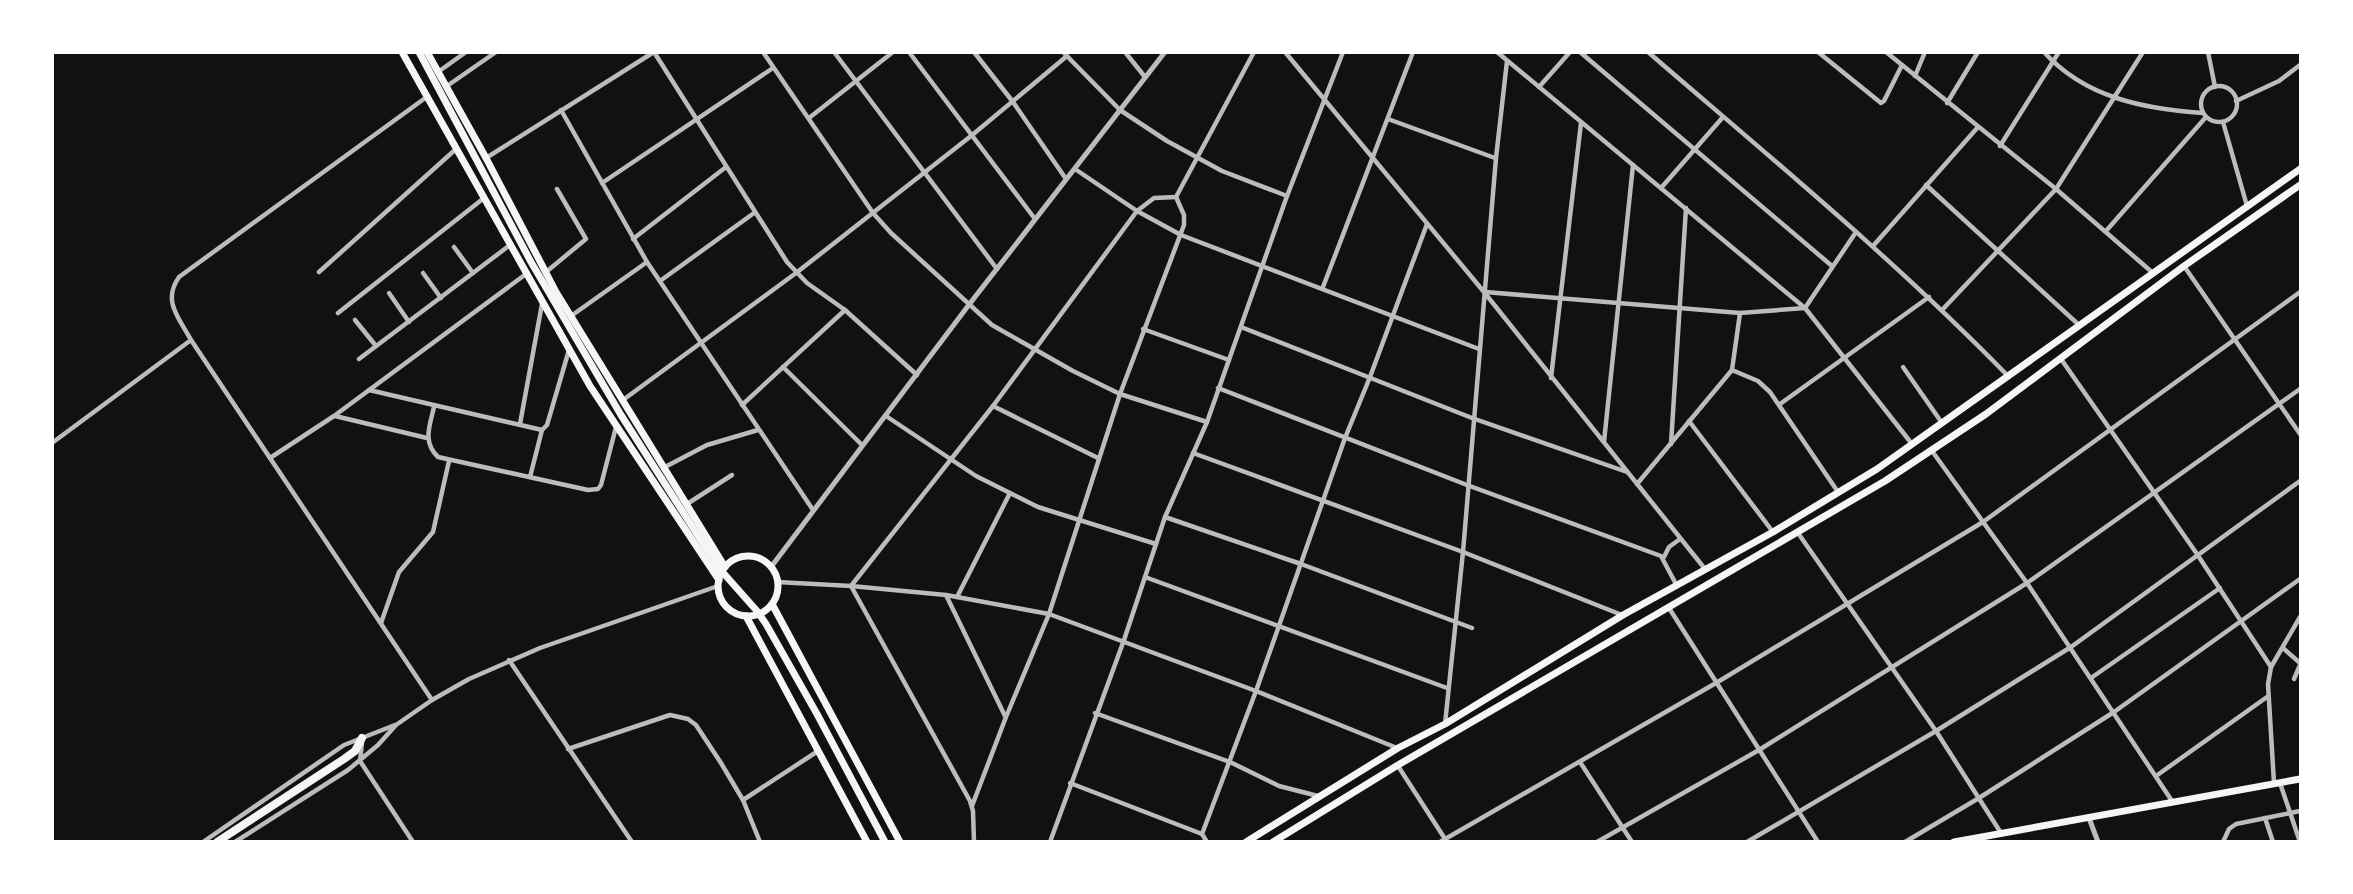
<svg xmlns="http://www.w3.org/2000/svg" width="2353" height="894" font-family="Roboto,sans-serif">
<rect width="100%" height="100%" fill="#111"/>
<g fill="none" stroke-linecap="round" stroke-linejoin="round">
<g stroke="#bcbcbc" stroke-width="4.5">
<path d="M654,52L787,262L807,283L845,310L917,375"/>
<path d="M763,52L873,213L891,233L992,325L1073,371L1120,394L1207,422"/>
<path d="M834,52L997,269"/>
<path d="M909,52L1035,219"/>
<path d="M974,52L1013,102L1066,179"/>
<path d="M1063,52L1120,110L1167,141L1222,171L1287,196"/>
<path d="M1125,52L1145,77"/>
<path d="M1285,52L1484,292L1705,569"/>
<path d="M1497,52L1805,308L1912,444"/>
<path d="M1580,52L1832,266"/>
<path d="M1648,52C1771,158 1896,261 2009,377"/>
<path d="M1818,52L1881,103L1884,101L1902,65"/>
<path d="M1886,52L2056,189L2153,273"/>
<path d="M2044,52C2085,98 2145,109 2203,113"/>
<path d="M2208,52L2215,87"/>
<path d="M438,72L466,52"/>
<path d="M1915,76L1925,52"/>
<path d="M447,86L496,52"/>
<circle cx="2219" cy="104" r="18"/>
<path d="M1539,87L1570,52"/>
<path d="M428,96L179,277C162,301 179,318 191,340L432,700"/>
<path d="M2236,101L2279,81L2300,65"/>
<path d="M1947,103L1978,52"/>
<path d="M561,110L647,262L813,510"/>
<path d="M809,118L893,52"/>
<path d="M1388,119L1495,158"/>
<path d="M2223,122L2247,206"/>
<path d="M2000,146L2059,52"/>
<path d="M486,158L654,52"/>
<path d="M1075,169L1137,211L1181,235L1479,349"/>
<path d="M602,183L773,68"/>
<path d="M1926,185L2079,325"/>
<path d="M1661,188L1723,117"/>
<path d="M1176,197L1254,52"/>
<path d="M2106,231L2206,117"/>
<path d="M633,239L726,167"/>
<path d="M1873,246L1978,127"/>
<path d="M454,247L473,273"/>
<path d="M2184,266L2300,434"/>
<path d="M319,272L456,149"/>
<path d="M546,272L586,239L557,189"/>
<path d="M423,273L441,298"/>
<path d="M660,281L754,213"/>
<path d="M1323,287L1413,52"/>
<path d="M1485,292L1740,313L1805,308L1856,232"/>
<path d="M389,293L409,322"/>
<path d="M1943,309L2056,189L2143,52"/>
<path d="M338,313L484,198"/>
<path d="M571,316L647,262"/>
<path d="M355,320L376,346"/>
<path d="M1241,327L1472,418L1627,472"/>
<path d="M1143,329L1229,360"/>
<path d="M359,359L510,245"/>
<path d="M2061,359L2197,554L2271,667"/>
<path d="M783,367L862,445"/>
<path d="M1903,367L1942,423"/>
<path d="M1732,370L1758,381L1770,392L1838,492"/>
<path d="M1551,378L1581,123"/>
<path d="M1218,388L1467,485L1661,556L1677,586"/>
<path d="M369,390L542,430"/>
<path d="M623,400L796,273L971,136L1067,56"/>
<path d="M1780,404L1929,297"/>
<path d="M742,405L845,310"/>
<path d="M993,406L1098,458"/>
<path d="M434,407C430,425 422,442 438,457L588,490L598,489L601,485L616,427"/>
<path d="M335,416L427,438"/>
<path d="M886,416L976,476L1038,507L1156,544"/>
<path d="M1689,421L1773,532"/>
<path d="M520,424L542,304"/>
<path d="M1604,442L1633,165"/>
<path d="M52,443L191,340"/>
<path d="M1671,444L1686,208"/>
<path d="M1932,451L2027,583L2172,801"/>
<path d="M1193,453L1463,552L1622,615"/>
<path d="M270,458L334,416L526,274"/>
<path d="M665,467L707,445L758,430"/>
<path d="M530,477L542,430L547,425L569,350"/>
<path d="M1637,484L1732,370L1740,313"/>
<path d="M687,504L732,475"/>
<path d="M1165,517L1301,564L1472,628"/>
<path d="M1798,533L1936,731L2001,833"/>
<path d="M1664,557L1669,547L1680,539"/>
<path d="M1145,577L1447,688"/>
<path d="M777,582L851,586L946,595L1049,614L1256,691L1397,748"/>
<path d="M946,595L1005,716"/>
<path d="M957,597L1010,493"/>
<path d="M1669,608L1818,842"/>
<path d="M381,623L399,572L433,532L449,461"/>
<path d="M2283,648L2300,663"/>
<path d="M509,660L632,842"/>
<path d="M2091,678L2220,588"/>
<path d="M2294,679L2300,665"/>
<path d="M1095,713L1230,762L1279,786L1318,796"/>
<path d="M1445,724L1463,552L1496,158L1507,61"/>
<path d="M362,743L360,761L413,842"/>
<path d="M568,749L670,715L688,719L696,725L721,763L743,800L760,842"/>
<path d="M1580,762L1632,842"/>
<path d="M1398,766L1447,842"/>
<path d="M2156,776L2267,697"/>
<path d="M1070,783L1202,834"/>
<path d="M2274,783L2268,684L2271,667L2300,617"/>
<path d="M2280,783L2300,842"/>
<path d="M743,800L818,751"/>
<path d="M972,806L1006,717L1049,614L1120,394L1184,225V215L1176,197"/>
<path d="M2265,818L2273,842"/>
<path d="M203,842L344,745L395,725"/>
<path d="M235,842L348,770L378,745L396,725L432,700L469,679L540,648L718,586"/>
<path d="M974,842L973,811L970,801L851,586L993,406L1137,211L1154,198L1176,197"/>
<path d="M1050,842L1124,640L1165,517L1207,422L1287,196L1343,52"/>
<path d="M1207,842L1202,834L1256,691L1345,438L1370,377L1427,224"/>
<path d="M1440,842L1716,683L1983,522L2300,292"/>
<path d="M1597,842L1759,750L2027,583L2300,389"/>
<path d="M1747,842L1936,731L2071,647L2300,481"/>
<path d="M1905,842L1979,798L2114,712L2300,579"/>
<path d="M2223,842L2229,829L2236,824L2300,811"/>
</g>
<g stroke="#bcbcbc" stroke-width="5">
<path d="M771,567L968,306L1165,52"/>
<path d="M2089,818L2098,842"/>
</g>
<g stroke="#f5f5f5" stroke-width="7">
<path d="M402,52L590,386L719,580"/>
<path d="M419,52L531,262L621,415L718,567L757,611L766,624L817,714L885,842"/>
<path d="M427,52L486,158L556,292L725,567"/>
<circle cx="748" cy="586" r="30"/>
<path d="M772,604L900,842"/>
<path d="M746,616L867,842"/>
<path d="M1246,842L1398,748L1445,724L1623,615L1773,532L1877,469L2300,169"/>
<path d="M1273,842L1398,765L1885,481L1986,414L2184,266L2300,185"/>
<path d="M1954,842L2300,779"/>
</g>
<path stroke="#f5f5f5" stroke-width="8" d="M217,842L344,759L355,751L362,738"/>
</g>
<rect width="2353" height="894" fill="none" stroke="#ffffff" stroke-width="108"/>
</svg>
